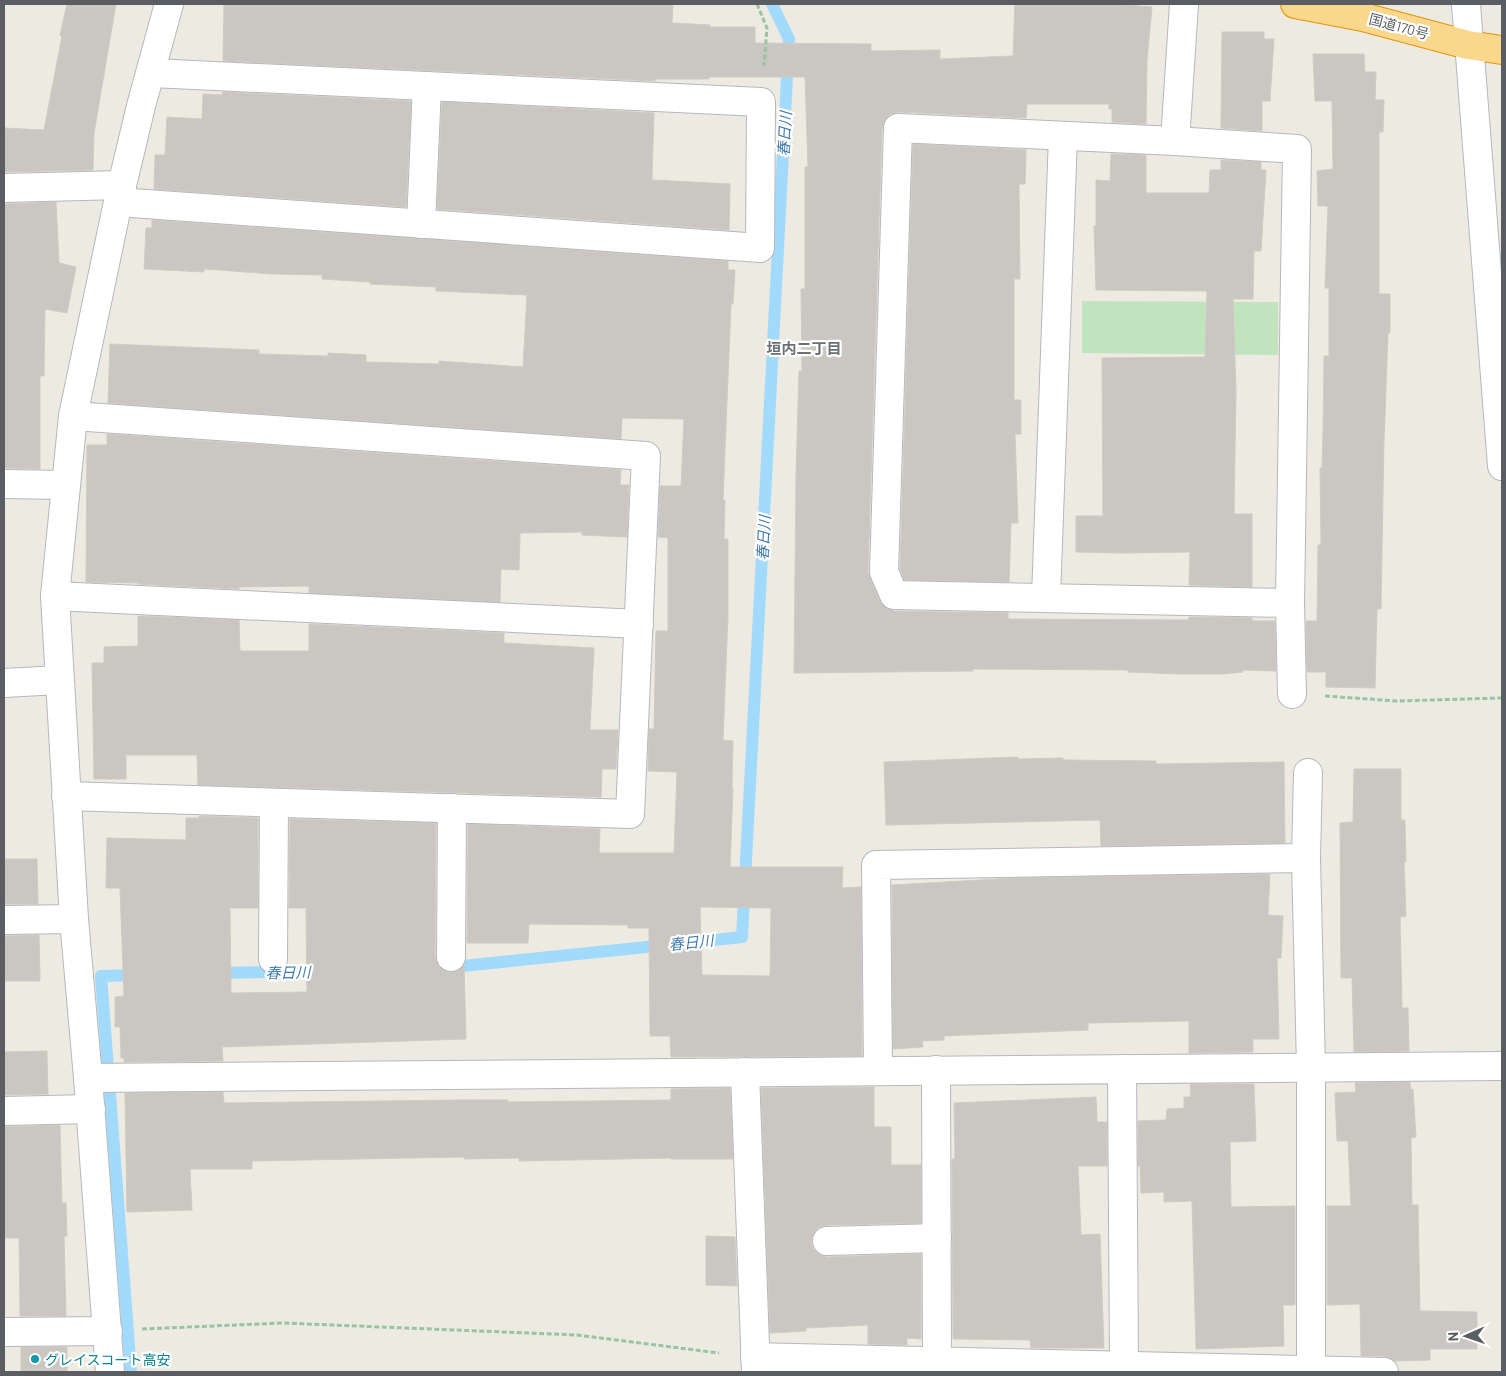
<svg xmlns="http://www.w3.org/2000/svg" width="1506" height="1376" font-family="Barlow,'Noto Sans JP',sans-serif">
<rect width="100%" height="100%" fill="#edeae2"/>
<path fill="#c1e4bf" d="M1082,301L1278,302V355L1082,353Z"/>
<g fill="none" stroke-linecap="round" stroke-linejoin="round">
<g stroke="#a2dafc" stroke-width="12">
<path d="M686,943L742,937L789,39L772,4"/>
<path d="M424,968L453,967L666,945"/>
<path d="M214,973L322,971"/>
<path d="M131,1372L101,976L140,975"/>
</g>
</g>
<g fill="#cac6c1" stroke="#d1cbc0" fill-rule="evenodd">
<path d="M67,4H116L94,133L93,170L4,172V128L44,130L62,36L60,35Z"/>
<path d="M224,4H673L672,23L710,25V27H755V43L871,44V51L940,50V59L1013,56L1015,4H1112L1152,7L1147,61L1146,124L1112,122V109H1109V104H1027L1026,118L899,112L890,114L885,120L882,128L868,572L880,602L886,608L894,611L1008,613V619L1188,620L1189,617L1252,618V621H1275L1276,671L1243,670V672L1223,674H1178L1128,672V670L973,669V671L794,673L796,475L799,371H802L801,289H805V167H808L805,77H709V79H656L655,81L223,61Z"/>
<path d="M1222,32H1264V39H1274L1270,101H1262V131L1221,128Z"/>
<path d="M1313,54H1364L1365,72H1376L1375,100H1384L1383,132H1379V294H1390V333H1388L1384,440L1381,609H1377L1375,688L1326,687V672H1307L1306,621H1317L1318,545H1321L1320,468H1322L1323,433L1324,356H1329V288H1325L1328,206H1318L1317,171L1333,169L1332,101H1315Z"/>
<path d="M223,92L411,101L406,207L154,189L155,155H165L167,117L202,119L203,94L222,95Z"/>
<path d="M442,102L654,113L652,180L730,184L729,230L437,209Z"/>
<path d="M913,144L1026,150L1025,184H1019L1020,279H1014V400H1021V434H1015L1018,523H1011L1009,582L904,580L900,569Z"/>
<path d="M1111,154L1146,155V193H1209L1210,170H1221V160L1261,162V170H1266L1261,251H1254L1253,299H1233L1236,391L1234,514H1252V587L1189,585L1190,552L1123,553L1076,552V516H1103L1102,358L1205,357L1207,291L1096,290L1094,226H1096V180L1110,181Z"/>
<path d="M56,202L59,263L76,267L67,313L45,309L44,376H40V469L4,468V204Z"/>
<path d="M152,220L728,261V270H735L733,304H731L723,500H725L724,539H728V616L723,740L733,741L732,789H733L730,867H843L842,888L861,887L862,1056L671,1057L670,1036H650L649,928H628V925L529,924L528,943H467L468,824L600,829L599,853H674L677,772L648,771L649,729H654L656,631H668V538L658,537L660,486H681L684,419L622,418L621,439L108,403L110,344L259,350V354L328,356V353L366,355V362L439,364V361L523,367L527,295L436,291V287L370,284V282L322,279V275L273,274L204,269V272L144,269L146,228H152ZM700,907L771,908L770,976L702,975Z"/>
<path d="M107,434L621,470L620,485H629L627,537L582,535V532L520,533L519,570L501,569L500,602L309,593V586L239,587V589L138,584V583L86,582L87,445H107Z"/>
<path d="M138,616L239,620L240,651H309V624L500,633H504V643L594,648L590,730H618L616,769H602L601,797L198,785L197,755H126V779H94L92,663H104V647L138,646Z"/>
<path d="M1018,757V759L1063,758V760L1156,761V764L1284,762L1285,843L1101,846L1100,820L886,825L884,762Z"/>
<path d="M1354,769H1401V820H1405L1406,862H1404L1406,916L1400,917L1402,1008H1408L1409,1051L1354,1052L1352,978H1341L1340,823L1353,822Z"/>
<path d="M199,816L258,818V908H230L231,993L307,992L306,908H289L290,819L436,823L435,957L438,965L444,971L450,973L458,971L464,965L466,1039L222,1047L223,1061L124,1062V1058H121L120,1027H115V997L124,996L120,888H106L107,838L186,840V818H199Z"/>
<path d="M4,859H37L38,904H4Z"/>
<path d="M1270,874L1268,915L1283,916L1281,958H1277L1279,1039H1253V1052L1189,1053V1021L1088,1023V1030L944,1036V1040L922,1041L923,1047L893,1049L892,885L1016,878Z"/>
<path d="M39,935L40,981H4V936Z"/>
<path d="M47,1051L48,1094L4,1095V1052Z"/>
<path d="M1410,1082L1411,1090L1413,1089L1416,1137L1411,1138L1412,1205H1418L1420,1311L1477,1312V1349H1430V1360L1394,1361L1384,1356H1361L1360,1304L1327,1305V1206H1351L1348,1141H1337L1335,1093L1356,1092L1355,1083Z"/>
<path d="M1190,1084H1254L1256,1141L1230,1142L1231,1207L1295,1206V1305H1283L1284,1346L1196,1349L1192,1201L1164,1202V1192L1141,1193L1140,1166H1138V1121L1166,1120L1167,1109L1184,1108V1097H1191Z"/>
<path d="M874,1087V1127H891V1165H921V1223L827,1225L819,1227L814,1233L811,1242L813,1249L819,1254L827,1257L921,1254V1339L907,1338V1345L868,1344V1325L806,1328V1331L770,1333L761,1088Z"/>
<path d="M730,1088L733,1159H671V1158L519,1161V1158L464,1159V1157L252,1161V1169H190L192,1210L127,1212L125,1093L223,1092L224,1103L458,1100H508V1102L671,1100V1089Z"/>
<path d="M1096,1097L1097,1122H1107V1166H1078L1081,1235L1100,1234L1104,1348H1031L1030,1340L953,1339L952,1162V1159H955L954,1103Z"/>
<path d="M60,1125L62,1203H66L67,1236H64L66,1316H20L19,1238H4V1127Z"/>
<path d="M706,1236L735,1237L737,1286L706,1285Z"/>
<rect x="21" y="1347" width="46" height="25"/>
</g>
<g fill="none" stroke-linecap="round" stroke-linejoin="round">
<g stroke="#b4b8bc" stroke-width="30">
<g id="minor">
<path d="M1466,4L1502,466"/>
<path d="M1175,141L1184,4"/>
<path d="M4,188L122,185"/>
<path d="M118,202L760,248L761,102L152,73"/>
<path d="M421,224L427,86"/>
<path d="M4,484L66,485"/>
<path d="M55,596L639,624"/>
<path d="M1046,597L1063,136"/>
<path d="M1290,603L894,595L884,572L898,128L1175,141L1297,149L1290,603L1292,694"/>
<path d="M4,683L59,680"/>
<path d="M66,796L630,814L646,456L73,416"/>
<path d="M1306,858L1308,773"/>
<path d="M4,920L74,919"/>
<path d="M451,957L452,808"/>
<path d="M273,959L274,803"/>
<path d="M1122,1069L1124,1365"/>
<path d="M936,1070L937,1361"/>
<path d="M878,1071L876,865L1306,858L1311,1067V1369"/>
<path d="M745,1072L756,1372"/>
<path d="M88,1078L1502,1066"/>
<path d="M4,1111L91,1109"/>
<path d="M827,1241L937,1238"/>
<path d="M4,1332L108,1331"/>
<path d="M755,1357L1384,1372"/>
<path d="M110,1372L88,1078L74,919L55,596L73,416L118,202L141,106L169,4"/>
</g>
</g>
<g stroke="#e79407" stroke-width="30">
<path id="highway" d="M1295,4L1363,17L1468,45L1502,50"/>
</g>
<g stroke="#98c4a2" stroke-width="3" stroke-dasharray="5 2.5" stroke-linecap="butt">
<path d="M757,4L767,28L764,66"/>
<path d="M1325,696L1397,701L1501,698"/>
<path d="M142,1329L283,1323L577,1335L719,1353"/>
</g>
<use href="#minor" stroke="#fff" stroke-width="28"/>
<use href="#highway" stroke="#f9d78c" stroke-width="28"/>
</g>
<circle fill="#0f9aa8" stroke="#fff" stroke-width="2" cx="35" cy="1359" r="5"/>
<g text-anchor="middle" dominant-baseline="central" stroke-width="4.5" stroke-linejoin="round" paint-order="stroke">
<g font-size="14" fill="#5a5e62" stroke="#fff">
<text transform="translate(1399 26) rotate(15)">国道170号</text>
</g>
<g font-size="14" fill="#0d838f" stroke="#fff" text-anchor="start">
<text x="45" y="1359">グレイスコート高安</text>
</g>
<g font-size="15" font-style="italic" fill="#417bad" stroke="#fff">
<text transform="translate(784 134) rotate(-87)">春日川</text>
<text transform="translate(763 538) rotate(-87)">春日川</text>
<text transform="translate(691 942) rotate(-6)">春日川</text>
<text transform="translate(288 972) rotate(-1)">春日川</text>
</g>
<g font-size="15" font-weight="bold" fill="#6b7074" stroke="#fff">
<text x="804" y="348">垣内二丁目</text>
</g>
</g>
<rect width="1506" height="1376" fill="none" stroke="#5a5e62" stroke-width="10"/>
<g transform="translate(1466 1336) rotate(268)" stroke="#ffffff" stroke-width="4" paint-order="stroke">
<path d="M0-4L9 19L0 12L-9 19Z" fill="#5a5e62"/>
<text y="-8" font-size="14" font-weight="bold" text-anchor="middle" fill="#5a5e62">N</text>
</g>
</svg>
